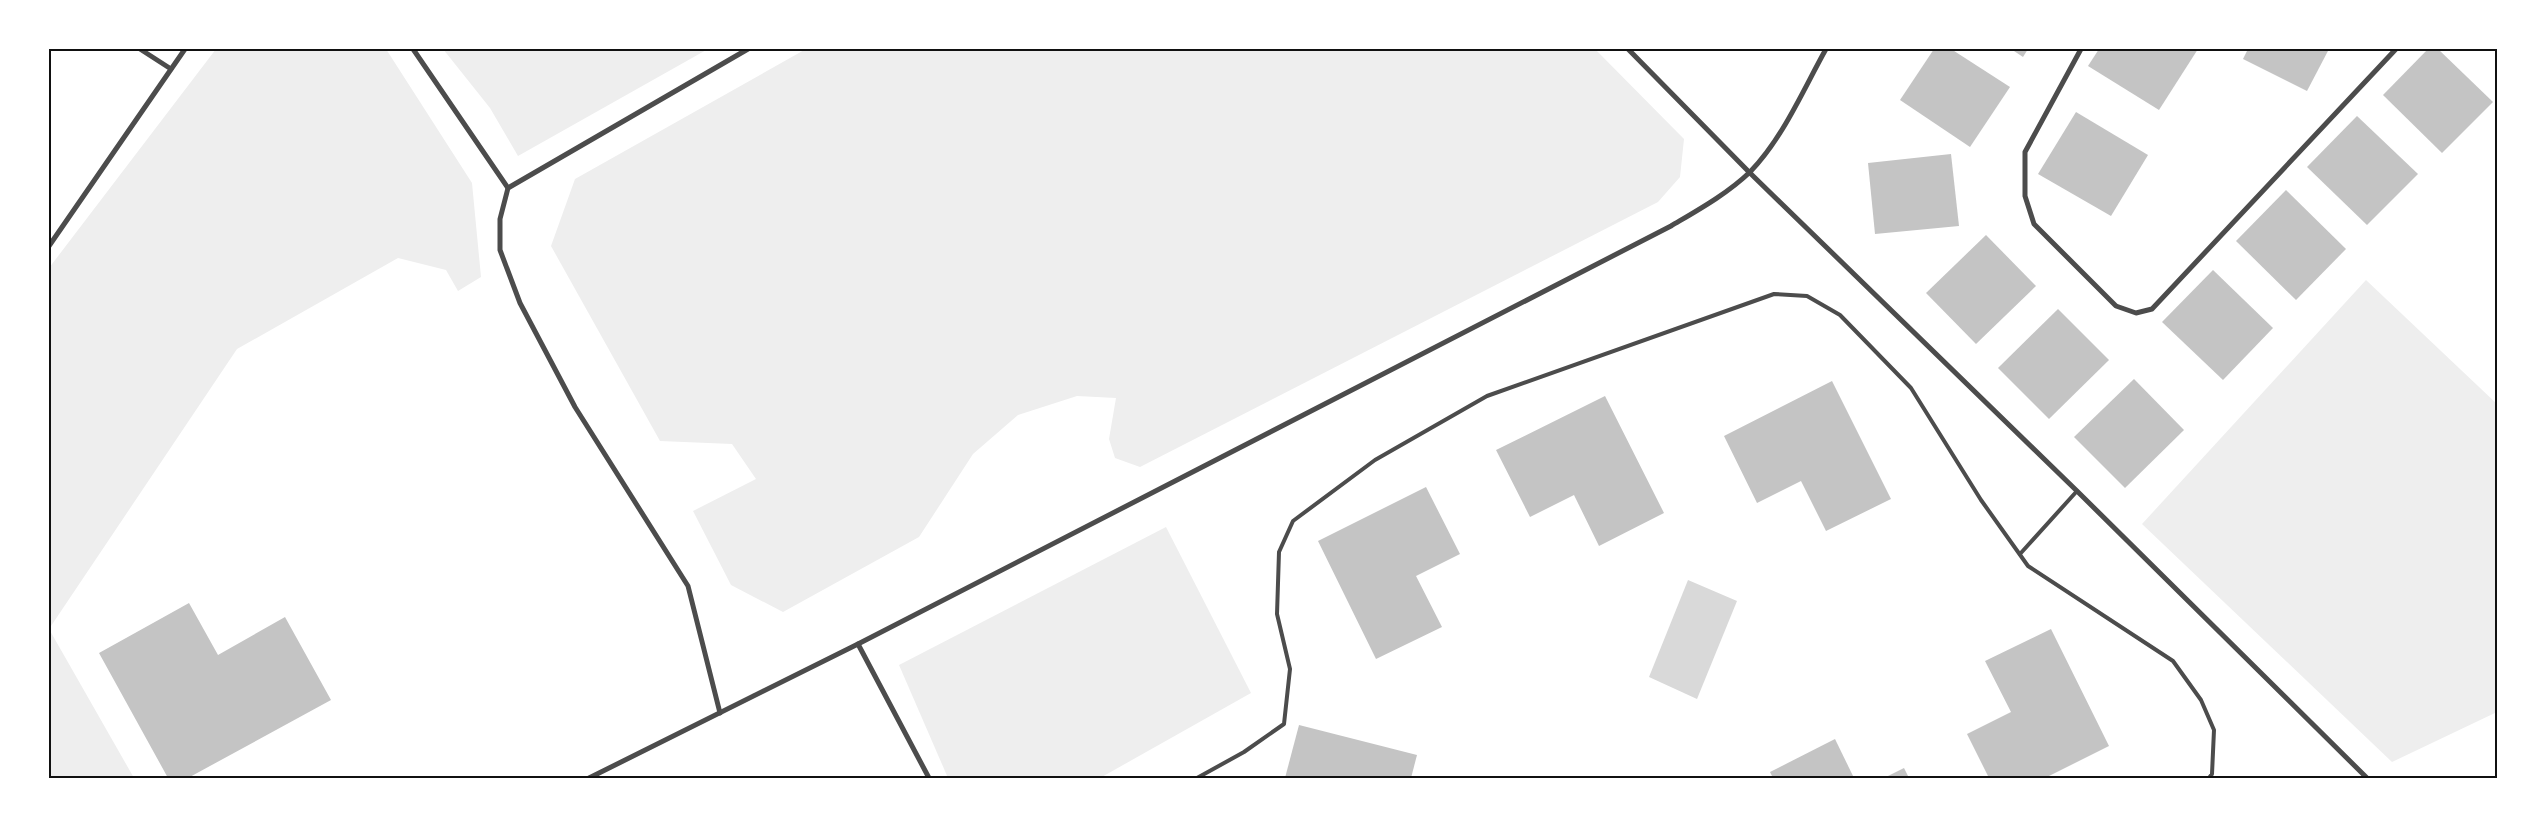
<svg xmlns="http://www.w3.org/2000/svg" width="2546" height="827" font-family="'DM Sans',sans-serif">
<rect width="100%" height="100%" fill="#fff"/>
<g fill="#eee">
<path d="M216,49H386L472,183L481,277L458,291L446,270L398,258L237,349L49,629L134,778H49V268Z"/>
<path d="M443,49H708L518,156L490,108Z"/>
<path d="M806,49H1595L1684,139L1680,177L1658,202L1140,467L1115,458L1109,439L1116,398L1077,396L1018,415L973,454L919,537L783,612L731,585L693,511L756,479L732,444L660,441L551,246L575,179Z"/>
<path d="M2366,280L2497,404V712L2392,762L2142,524Z"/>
<path d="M1166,527L1251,693L1100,778H948L899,665Z"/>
</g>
<path fill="#d9d9d9" d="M1688,580L1737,601L1697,699L1649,677Z"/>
<g fill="#c4c4c4">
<path d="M1934,49H1951L2010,87L1970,147L1900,100Z"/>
<path d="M2011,49H2028L2023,57Z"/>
<path d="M2099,49H2198L2159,110L2088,66Z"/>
<path d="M2248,49H2329L2307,91L2243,59Z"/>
<path d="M2428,49H2438L2493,102L2442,153L2383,95Z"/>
<path d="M2076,112L2148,155L2111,216L2038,174Z"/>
<path d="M2357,116L2418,174L2367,225L2307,167Z"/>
<path d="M1951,154L1959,226L1875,234L1868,163Z"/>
<path d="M2286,190L2346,249L2296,300L2236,241Z"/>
<path d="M1986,235L2036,286L1976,344L1926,293Z"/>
<path d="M2213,270L2273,328L2223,380L2162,322Z"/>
<path d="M2058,309L2109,360L2049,419L1998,368Z"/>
<path d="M2134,379L2184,430L2125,488L2074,437Z"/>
<path d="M1832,381L1891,499L1826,531L1801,481L1757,503L1724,436Z"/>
<path d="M1605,396L1664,513L1599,546L1574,495L1530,517L1496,450Z"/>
<path d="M1426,487L1460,554L1416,576L1442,627L1376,659L1318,541Z"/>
<path d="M189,603L218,655L285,617L331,700L188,778H168L99,653Z"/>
<path d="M2051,629L2109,746L2045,778H1989L1967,734L2011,712L1985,661Z"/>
<path d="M1299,725L1417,755L1411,778H1285Z"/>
<path d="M1835,739L1854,778H1773L1770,772Z"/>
<path d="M1904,768L1909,778H1884Z"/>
</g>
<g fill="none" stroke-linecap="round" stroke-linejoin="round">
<g stroke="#4c4c4c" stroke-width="4">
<path d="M2020,554L2077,491"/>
<path d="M1197,778L1244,752L1284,724L1290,669L1277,614L1279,552L1293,521L1375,460L1487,396L1774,294L1807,296L1840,315L1911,388L1981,500L2028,566L2173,661L2201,700L2214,730L2212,774L2209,778"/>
</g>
<g stroke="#4c4c4c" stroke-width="5">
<path d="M140,49L171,69"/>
<path d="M413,49L508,188"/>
<path d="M1628,49L1749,172L2077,491L2367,778"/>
<path d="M2081,49L2025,152V196L2034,224L2116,306L2136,313L2152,309L2396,49"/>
<path d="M49,246L185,49"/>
<path d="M858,644L929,778"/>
<path d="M720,713L688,586L575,407L520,303L500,250V219L508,188L748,49"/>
<path d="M589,778L858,644L1671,226C1698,210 1727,194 1750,172C1783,138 1803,90 1826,49"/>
</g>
</g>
<rect width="2546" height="827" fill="none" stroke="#ffffff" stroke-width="100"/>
<rect x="50" y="50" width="2446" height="727" fill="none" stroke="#111" stroke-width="2"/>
</svg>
